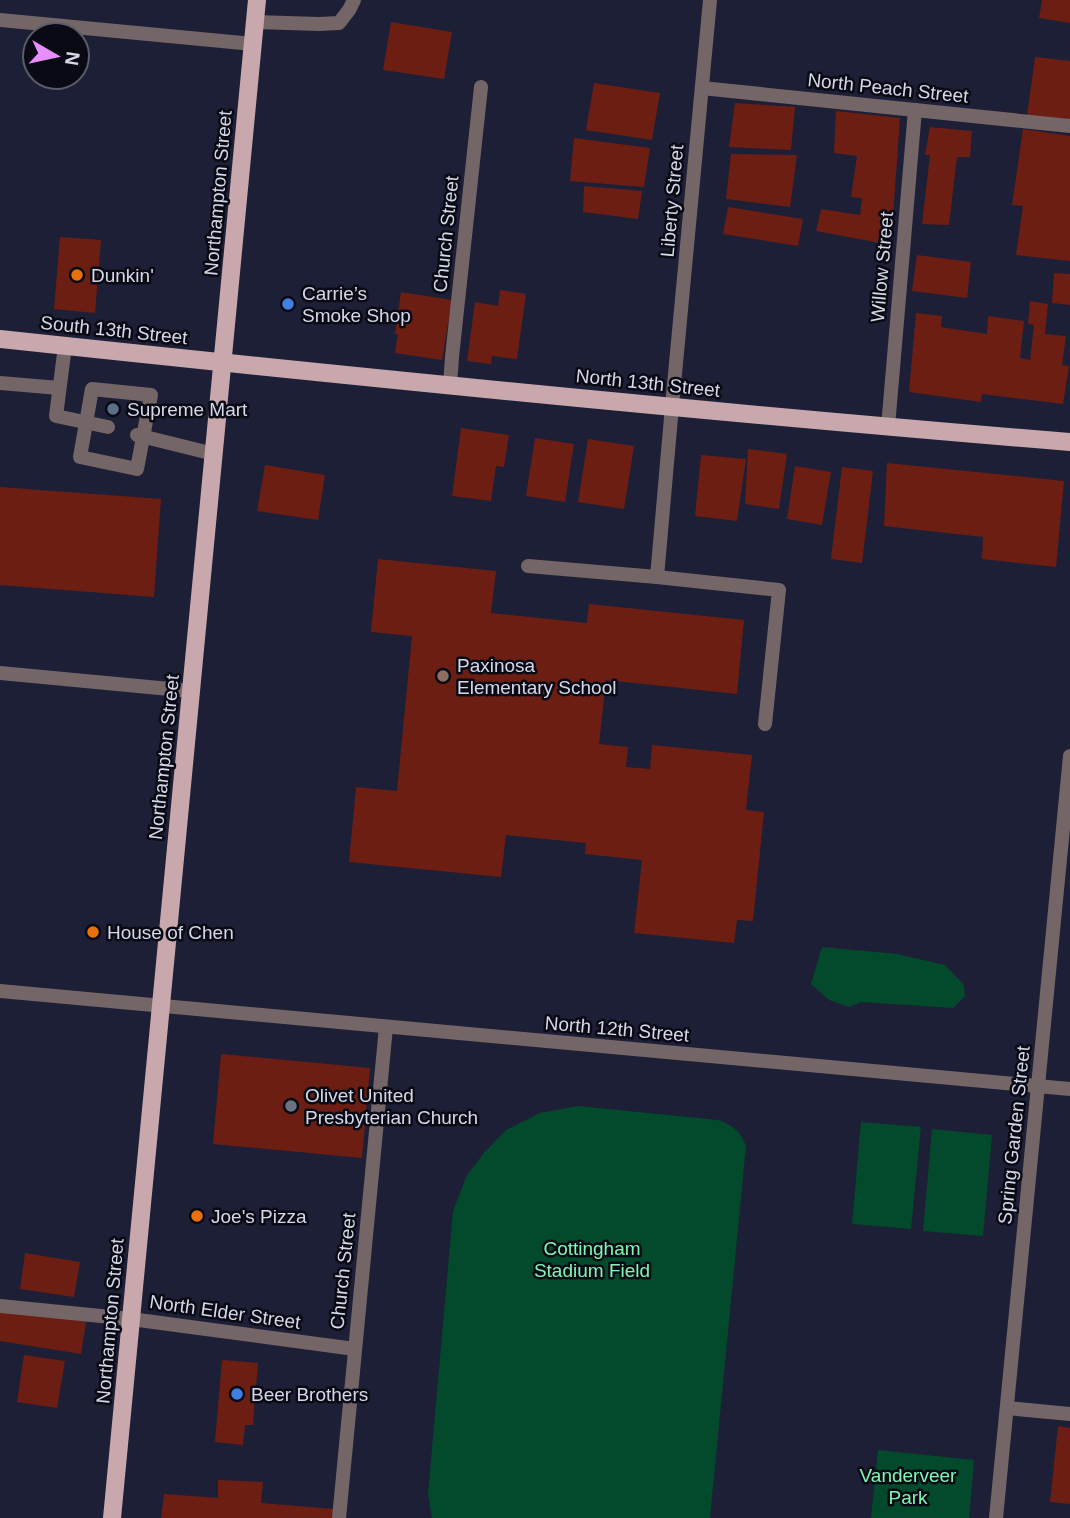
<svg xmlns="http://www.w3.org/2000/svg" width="1070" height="1518" font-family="Arial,sans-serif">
<rect width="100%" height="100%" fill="#1d1f36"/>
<g fill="#024a2b">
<path d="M822,947L897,954L945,965L964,985L965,996L953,1008L861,1002L849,1007L829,1000L811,984Z"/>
<path d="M578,1106L718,1120C734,1126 740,1131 746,1146L710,1518H432L428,1494L453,1211L467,1175L484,1153L506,1130L540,1113Z"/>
<path d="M861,1122L921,1127L911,1229L852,1224Z"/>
<path d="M932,1129L992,1135L983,1236L923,1231Z"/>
<path d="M878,1450L974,1460L969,1518H871Z"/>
</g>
<g fill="#6c1e13">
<path d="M1042,0H1070V23L1039,18Z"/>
<path d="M391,22L452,32L444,79L383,70Z"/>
<path d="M1035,57L1070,61V122L1027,116Z"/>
<path d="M594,83L660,93L652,140L586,130Z"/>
<path d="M735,103L795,107L791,150L729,147Z"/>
<path d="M836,111L900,118L891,245L816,231L821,209L860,215L862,198L851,197L857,156L834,153Z"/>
<path d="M930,127L972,131L970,157H957L949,225L922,224L930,155H925Z"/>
<path d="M1023,129L1070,136V261L1016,255L1023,206L1012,205Z"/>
<path d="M574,138L650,148L644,187L570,181Z"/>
<path d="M731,154L797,155L790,207L726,199Z"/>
<path d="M584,186L642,191L638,219L583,212Z"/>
<path d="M728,207L803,219L798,246L723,234Z"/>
<path d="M60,237L101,240L95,313L54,309Z"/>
<path d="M917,255L971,262L967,298L912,291Z"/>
<path d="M1054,273L1070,274V305L1052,303Z"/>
<path d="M500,290L526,294L517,359L492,356L491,364L467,361L475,302L498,306Z"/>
<path d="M401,292L452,300L442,360L395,353L398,334H395Z"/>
<path d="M1030,301L1048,304L1045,334L1066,336L1062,365L1069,366L1063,404L982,394L981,402L909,392L916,313L942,316L941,327L987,334L988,316L1024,321L1020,358L1030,360L1034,325L1028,324Z"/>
<path d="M461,428L509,435L504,467L496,466L491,501L452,496Z"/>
<path d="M535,438L574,444L565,502L526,496Z"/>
<path d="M588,439L634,446L624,509L578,502Z"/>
<path d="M748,449L787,454L779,509L745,504Z"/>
<path d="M701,455L746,459L737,521L695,516Z"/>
<path d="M887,463L1064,481L1056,567L982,559L983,537L884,526Z"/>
<path d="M265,465L325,475L318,520L257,511Z"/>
<path d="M795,466L831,472L822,525L787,519Z"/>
<path d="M842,467L873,471L862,563L831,559Z"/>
<path d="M0,487L161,499L154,597L0,585Z"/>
<path d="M378,559L496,571L491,613L587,623L589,604L744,620L737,694L606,680L599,744L628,747L626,767L650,769L652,745L752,755L746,810L764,812L753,921L737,920L734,943L634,933L642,860L585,854L586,843L506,835L501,877L349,862L356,787L397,791L412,636L371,632Z"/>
<path d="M221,1054L370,1068L362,1158L213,1144Z"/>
<path d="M25,1253L80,1262L74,1297L20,1289Z"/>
<path d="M0,1309L86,1322L81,1354L0,1341Z"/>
<path d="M24,1355L65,1361L57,1408L17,1402Z"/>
<path d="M222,1360L258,1363L253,1425H245L243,1445L215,1442Z"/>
<path d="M1058,1426L1070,1428V1504L1050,1502Z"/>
<path d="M218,1480L263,1482L261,1503L334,1509L333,1518H161L164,1494L218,1498Z"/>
</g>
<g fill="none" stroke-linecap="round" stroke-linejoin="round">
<g stroke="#746566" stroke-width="14">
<path d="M0,20L253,44"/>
<path d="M255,22L319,24L339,23L349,10L354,0"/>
<path d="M702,88L1070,126"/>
<path d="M65,346L56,416L108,427"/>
<path d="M0,383L59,388"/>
<path d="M450,385L452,357L481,87"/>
<path d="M92,389L151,395L137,469L80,457Z"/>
<path d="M888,427L915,110"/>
<path d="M137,435L214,454"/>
<path d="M528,566L657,577L672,406"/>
<path d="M657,577L779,590L765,724"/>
<path d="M0,673L191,691"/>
<path d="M0,1306L131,1319L355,1349"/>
<path d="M1007,1408L1070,1414"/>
<path d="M339,1518L386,1027"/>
</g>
<g stroke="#746566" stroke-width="14">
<path d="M672,406L710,0"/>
<path d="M0,991L1070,1089"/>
<path d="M996,1518L1070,756"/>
</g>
<g stroke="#c8a8ac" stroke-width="18">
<path d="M0,339C356,377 713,413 1070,442"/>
<path d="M112,1518L257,0"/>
</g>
</g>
<g fill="#e8710a" stroke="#090a14" stroke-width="2.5">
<circle cx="77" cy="275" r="7"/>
<circle cx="93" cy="932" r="7"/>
<circle cx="197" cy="1216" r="7"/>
</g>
<g fill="#3f7fe0" stroke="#090a14" stroke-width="2.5">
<circle cx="288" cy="304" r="7"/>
<circle cx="237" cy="1394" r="7"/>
</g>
<circle fill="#5c6f8a" stroke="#090a14" stroke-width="2.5" cx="113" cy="409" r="7"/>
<circle fill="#8d6e63" stroke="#090a14" stroke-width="2.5" cx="443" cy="676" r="7"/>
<circle fill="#6b7280" stroke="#090a14" stroke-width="2.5" cx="291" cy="1106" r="7"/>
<g text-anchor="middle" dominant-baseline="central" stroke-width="5" stroke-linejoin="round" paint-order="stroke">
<g font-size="19" fill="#d5d8e8" stroke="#090a14">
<text transform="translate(888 88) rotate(6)">North Peach Street</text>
<text transform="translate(218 193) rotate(-85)">Northampton Street</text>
<text transform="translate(672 201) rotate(-85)">Liberty Street</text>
<text transform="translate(446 234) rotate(-84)">Church Street</text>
<text transform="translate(882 267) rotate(-85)">Willow Street</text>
<text transform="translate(114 330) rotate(6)">South 13th Street</text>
<text transform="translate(648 383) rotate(6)">North 13th Street</text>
<text transform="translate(164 757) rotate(-84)">Northampton Street</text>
<text transform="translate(617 1029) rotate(5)">North 12th Street</text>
<text transform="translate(1014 1135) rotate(-84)">Spring Garden Street</text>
<text transform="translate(343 1271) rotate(-84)">Church Street</text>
<text transform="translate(225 1312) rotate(8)">North Elder Street</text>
<text transform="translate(110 1321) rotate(-85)">Northampton Street</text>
</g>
<g font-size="19" fill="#d5d8e8" stroke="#090a14" text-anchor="start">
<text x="91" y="275">Dunkin'</text>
<text x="302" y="293">Carrie’s<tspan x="302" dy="22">Smoke Shop</tspan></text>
<text x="127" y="409">Supreme Mart</text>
<text x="457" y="665">Paxinosa<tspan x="457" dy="22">Elementary School</tspan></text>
<text x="107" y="932">House of Chen</text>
<text x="305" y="1095">Olivet United<tspan x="305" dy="22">Presbyterian Church</tspan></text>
<text x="211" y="1216">Joe's Pizza</text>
<text x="251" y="1394">Beer Brothers</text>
</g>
<g font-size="19" fill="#80f5b4" stroke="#090a14">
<text x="592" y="1248">Cottingham<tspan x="592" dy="22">Stadium Field</tspan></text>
<text x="908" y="1475">Vanderveer<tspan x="908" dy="22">Park</tspan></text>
</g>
</g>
<g transform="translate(56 56) rotate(99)"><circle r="33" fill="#090a14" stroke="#5b5c69" stroke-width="2"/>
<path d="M0-5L12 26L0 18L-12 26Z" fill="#e98efe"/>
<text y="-10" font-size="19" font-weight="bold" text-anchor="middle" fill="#d5d8e8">N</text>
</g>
</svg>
